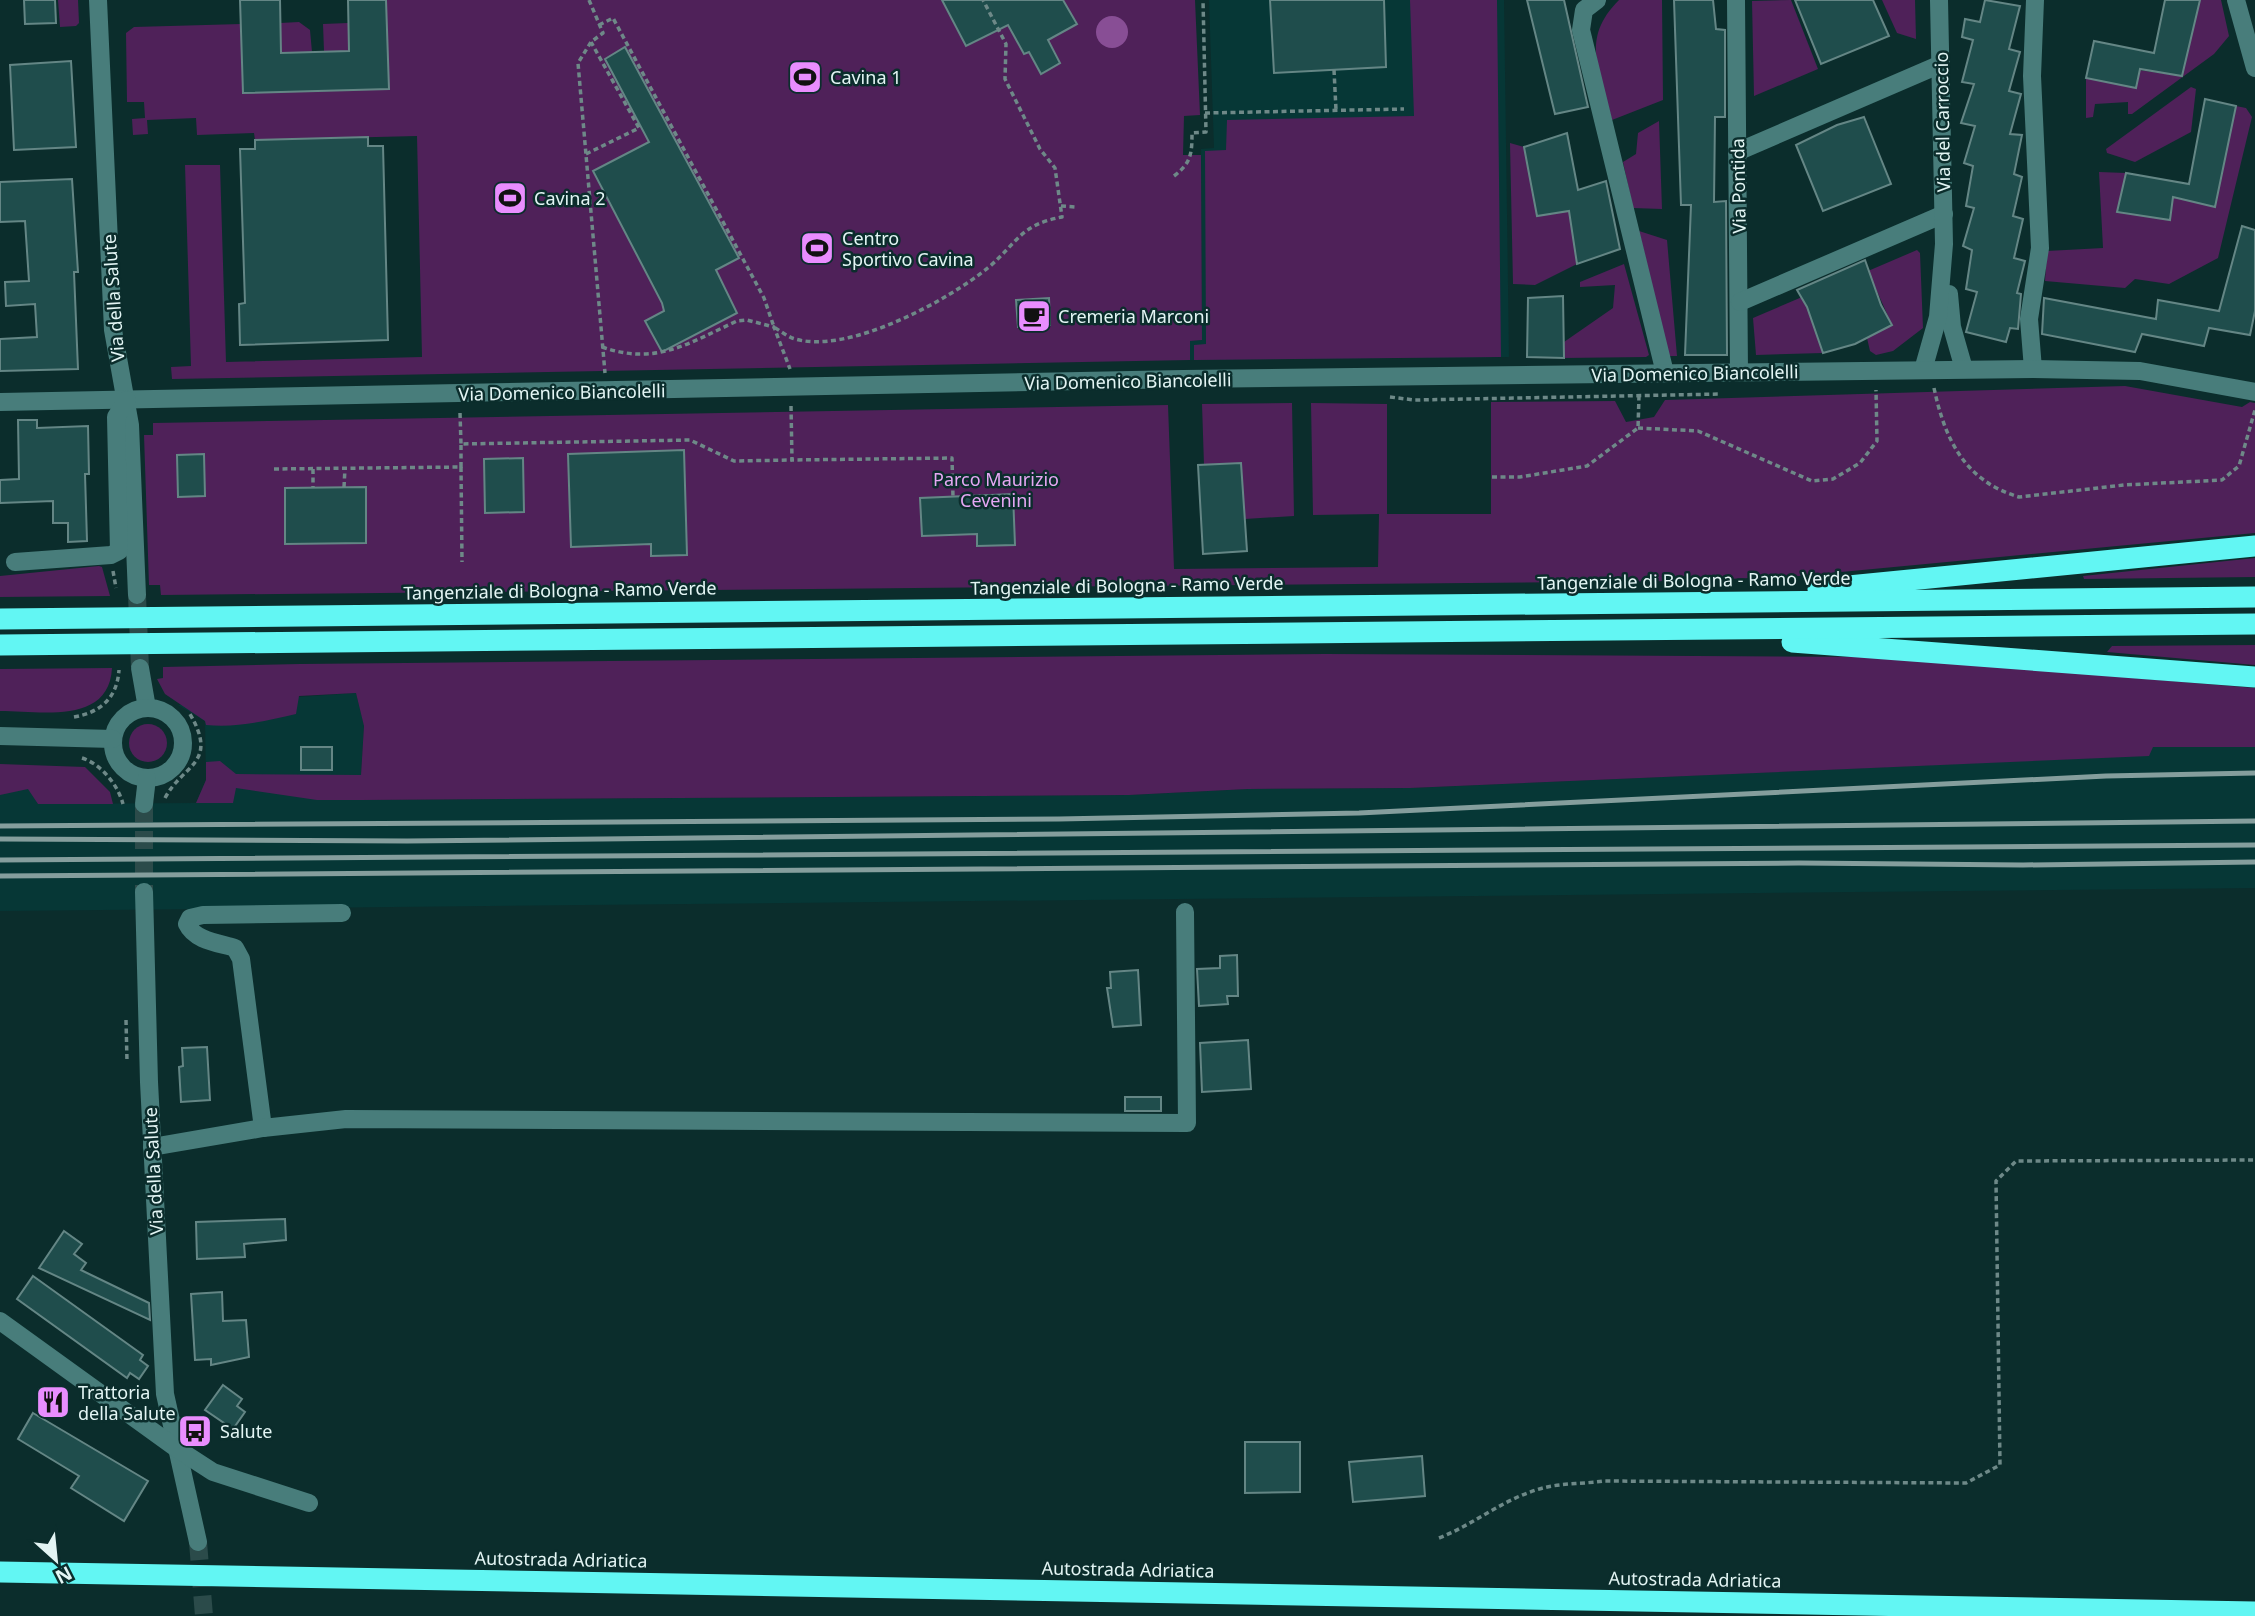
<svg xmlns="http://www.w3.org/2000/svg" width="2255" height="1616" font-family="'Noto Sans',sans-serif">
<rect width="100%" height="100%" fill="#0b2d2c"/>
<g fill="#063736">
<path d="M1209,0H1504L1509,357L1190,360L1189,341L1202,340L1201,149L1214,148Z"/>
<path d="M356,693L364,725L361,775L364,800L1129,795L1248,789L1410,788L2091,758L2153,747H2255V888L0,911V788H29L38,804L196,803L206,780L205,721L178,705Z"/>
</g>
<g fill="#4f2159">
<path d="M58,0H78L79,23L76,26L60,27Z"/>
<path d="M386,0H1195L1200,115L1184,116L1183,155H1201L1202,340L1190,341V360L172,379L171,367L191,366L185,165H220L226,362L422,357L417,136L255,140L254,133L197,135L196,118L147,120L148,134L133,135L132,119L145,118L144,102H127L126,33L134,27L241,24L243,93L389,88Z"/>
<path d="M1410,0H1497L1501,357L1194,360V345L1206,344L1205,151L1226,150L1227,120L1414,116Z"/>
<path d="M1619,0H1662L1663,100L1612,120C1601,70 1579,40 1619,0Z"/>
<path d="M1791,0L1818,69L1754,96L1752,1Z"/>
<path d="M1882,0H1915L1916,39L1897,33Z"/>
<path d="M2200,0H2221L2229,36L2214,54L2132,114H2128V102L2095,104L2093,117L2086,118V78L2135,88L2138,70L2182,76Z"/>
<path d="M299,22L310,30L312,52L281,53L280,23Z"/>
<path d="M348,23L349,51H324L323,24Z"/>
<path d="M2191,87L2196,89L2191,132L2135,162L2107,153L2106,149Z"/>
<path d="M2236,106L2246,108L2252,117L2218,258L2169,284L2135,279L2125,288L2045,281L2047,251L2103,248L2099,172L2126,173L2118,212L2170,220L2173,197L2215,207Z"/>
<path d="M1659,121L1662,209L1633,208L1623,162L1636,154L1638,133Z"/>
<path d="M1510,143L1524,147L1537,216L1569,211L1577,264L1535,285L1513,284Z"/>
<path d="M1639,231L1667,240L1677,356H1669Z"/>
<path d="M1917,250L1920,253L1923,328L1893,351L1876,355L1870,351L1867,338L1892,325L1868,271Z"/>
<path d="M1624,264L1649,355L1646,357L1564,358V342L1613,308L1615,285L1580,287V282Z"/>
<path d="M1802,297L1818,332L1823,353L1756,355L1753,318Z"/>
<path d="M2125,386L2242,407L2250,402L2255,403V533L1799,576L1679,581L161,595L160,585H149L144,435H153V423L1168,405L1174,569L1378,567L1379,514L1313,515L1311,403L1387,404V514H1491V402L1615,401L1626,422L1654,417L1665,400Z"/>
<path d="M1292,403L1294,516L1245,519L1241,463L1204,465L1202,404Z"/>
<path d="M2255,558V577L2084,579L2083,576Z"/>
<path d="M99,566L102,567L110,596L0,597V576Z"/>
<path d="M2255,645V665L2107,652L2112,646Z"/>
<path d="M1325,654L1880,657L2255,688V747H2153L2149,756L1410,788L1248,789L1129,795L363,800H317L236,788L233,803H196L206,780V762L220,761L236,774L361,775L364,726L356,693L299,696L296,714C265,721 238,728 206,725L205,721L165,694L157,679L163,678V667L300,664Z"/>
<path d="M112,668C109,725 41,711 0,711V669Z"/>
<circle cx="148" cy="743" r="19"/>
<path d="M0,764L85,767L110,792L113,804H38L28,789L0,795Z"/>
</g>
<circle fill="#884e95" cx="1112" cy="32" r="16"/>
<g fill="#1f4d4c" stroke="#648685" stroke-width="2">
<path d="M24,0H55L56,23L25,24Z"/>
<path d="M240,0H280L281,53L349,51L348,0H386L389,89L243,93Z"/>
<path d="M942,0H1063L1077,24L1048,40L1060,63L1041,74L1029,52L1024,54L1008,25L966,46Z"/>
<path d="M1270,0H1384L1386,67L1274,73Z"/>
<path d="M1527,0H1564L1588,107L1555,114Z"/>
<path d="M1674,0H1713L1716,29L1725,30V117H1715L1714,202L1726,201L1727,355H1685L1691,205H1681Z"/>
<path d="M1795,0H1873L1889,36L1821,64Z"/>
<path d="M1985,0L2020,6L2009,49L2020,52L2009,91L2021,94L2010,134L2022,135L2014,174L2022,177L2013,216L2023,219L2014,258L2025,261L2017,293L2021,294L2018,329L2010,328L2006,342L1966,332L1977,292L1966,289L1972,250L1963,246L1974,208L1966,206L1973,166L1964,163L1975,126L1961,123L1974,84L1962,82L1973,40L1962,37L1965,19L1980,22Z"/>
<path d="M2165,0H2200L2182,76L2140,69L2136,88L2086,78L2094,41L2154,53Z"/>
<path d="M625,47L739,258L716,270L737,313L662,352L645,321L664,311L662,303L593,171L649,142L605,59Z"/>
<path d="M71,61L76,147L14,150L10,65Z"/>
<path d="M2205,99L2236,106L2215,207L2173,197L2170,220L2117,212L2126,173L2189,184Z"/>
<path d="M1864,117L1891,184L1823,211L1796,145L1837,125Z"/>
<path d="M1567,133L1578,190L1606,181L1620,249L1577,264L1569,211L1537,216L1524,147Z"/>
<path d="M368,137V146H383L388,340L240,345L239,304L245,303L240,149H255V140Z"/>
<path d="M72,179L78,272H74L78,369L0,371V339L37,337L35,304L6,306L5,282L29,281L25,221L0,222V182Z"/>
<path d="M2242,226L2255,230V311L2250,335L2209,328L2204,346L2142,334L2135,352L2042,334L2044,298L2156,319L2158,300L2219,311Z"/>
<path d="M1865,260L1881,305L1892,325L1855,344L1823,353L1807,307L1797,290Z"/>
<path d="M1563,296L1564,358L1527,357L1528,298Z"/>
<path d="M1049,298L1050,325L1018,327L1016,300Z"/>
<path d="M18,420H37V428L88,426L89,474H85L87,541L68,542V523H53V501L0,503V480L19,479Z"/>
<path d="M684,450L687,555L651,556V544L571,547L568,454Z"/>
<path d="M204,454L205,496L178,497L177,455Z"/>
<path d="M523,458L524,512L485,513L484,459Z"/>
<path d="M1241,463L1247,551L1203,554L1198,465Z"/>
<path d="M366,487V543L285,544V488Z"/>
<path d="M1013,494L1015,545L977,546V534L922,536L920,498Z"/>
<rect x="301" y="747" width="31" height="23"/>
<path d="M1237,955L1238,996H1227L1228,1004L1199,1006L1197,969L1220,968V956Z"/>
<path d="M1138,970L1141,1025L1113,1027L1107,988H1111L1110,972Z"/>
<path d="M1248,1040L1251,1089L1202,1092L1200,1043Z"/>
<path d="M207,1047L210,1100L181,1102L179,1067L183,1066L182,1048Z"/>
<rect x="1125" y="1097" width="36" height="14"/>
<path d="M285,1219L286,1240L244,1244L245,1257L197,1259L196,1222Z"/>
<path d="M64,1231L82,1244L74,1254L86,1263L81,1270L149,1303L150,1320L39,1268Z"/>
<path d="M33,1276L143,1355L140,1360L148,1366L139,1379L130,1373L127,1378L17,1299Z"/>
<path d="M222,1292L223,1321L246,1320L249,1357L211,1365V1359L195,1360L191,1294Z"/>
<path d="M223,1385L242,1399L237,1406L245,1412L233,1429L205,1410Z"/>
<path d="M33,1413L148,1481L124,1521L71,1488L79,1476L18,1439Z"/>
<path d="M1245,1442H1300V1492L1245,1493Z"/>
<path d="M1422,1456L1425,1496L1353,1502L1349,1462Z"/>
</g>
<g fill="none" stroke-linecap="round" stroke-linejoin="round">
<g stroke="#2b4b4a" stroke-width="18" stroke-dasharray="18 9" stroke-linecap="butt">
<path d="M137,595L140,668"/>
<path d="M144,804V892"/>
<path d="M198,1542L204,1616"/>
</g>
<g stroke="#6e8988" stroke-width="3.5" stroke-dasharray="5 3.5" stroke-linecap="butt">
<path d="M589,0L603,33L591,42L578,63L605,373"/>
<path d="M599,25L613,18L764,298L774,327C780,331 786,335 792,338C845,357 949,300 989,267C1019,241 1020,225 1062,217L1055,168L1040,149L1005,79L1006,44L983,0"/>
<path d="M1334,70L1336,110"/>
<path d="M1205,113L1404,109"/>
<path d="M586,154L639,128L591,42"/>
<path d="M1174,176C1191,163 1192,154 1192,133L1206,132L1203,0"/>
<path d="M1061,206L1076,207"/>
<path d="M602,347C656,366 689,343 737,321L747,320L774,327L790,369"/>
<path d="M1934,388C1945,440 1965,481 2019,497L2124,485L2222,480L2239,466L2255,410"/>
<path d="M1390,397L1414,400L1721,394"/>
<path d="M791,406L792,460L952,458L953,497"/>
<path d="M460,413L461,444"/>
<path d="M1638,428L1698,431L1812,481L1833,479L1860,463L1877,441L1876,390"/>
<path d="M461,467L462,562"/>
<path d="M274,469L461,467V444L690,440L734,461L792,460"/>
<path d="M313,469V487"/>
<path d="M1492,477H1520L1587,466L1638,428L1639,396"/>
<path d="M344,487L345,468"/>
<path d="M113,571L116,588"/>
<path d="M74,717C101,712 117,698 119,670"/>
<path d="M82,758C101,764 118,785 123,804"/>
<path d="M165,798C183,764 219,764 190,714"/>
<path d="M126,1020L127,1061"/>
<path d="M1439,1538C1475,1524 1504,1498 1543,1488C1561,1483 1584,1484 1603,1481L1966,1483L2000,1465L1996,1181L2016,1161L2255,1160"/>
</g>
<g stroke="#487d7b" stroke-width="18">
<path d="M98,0L113,330L130,425L137,595"/>
<path d="M1597,0L1584,10L1581,30L1665,373"/>
<path d="M1736,0L1739,372"/>
<path d="M2236,0L2255,68"/>
<path d="M1737,152L1941,64"/>
<path d="M1949,294L1952,327L1964,369"/>
<path d="M1740,302L1944,214"/>
<path d="M2033,369L2029,319L2040,248L2032,76L2035,0"/>
<path d="M1923,370L1938,317L1944,244L1939,0"/>
<path d="M0,402L1183,379L2033,369L2140,371L2255,392"/>
<path d="M15,562L111,555L119,551L116,417L127,400"/>
<path d="M140,668L147,708"/>
<circle cx="148" cy="743" r="35"/>
<path d="M0,736L113,739"/>
<path d="M144,804L147,778"/>
<path d="M144,892L149,1082L165,1394L198,1542"/>
<path d="M263,1128L241,959L235,948C219,943 195,941 187,924L190,918L203,915L342,913"/>
<path d="M152,1147L263,1128L346,1119L1187,1123L1185,912"/>
<path d="M0,1321L176,1448L213,1472L309,1503"/>
</g>
<g stroke="#62f6f3" stroke-width="21">
<path d="M1818,589L2255,546"/>
<path d="M0,619L2255,597"/>
<path d="M1792,642L2255,677"/>
<path d="M0,645L2255,624"/>
<path d="M0,1572L2255,1612"/>
</g>
<g stroke="#859e9d" stroke-width="5">
<path d="M0,826L1059,819L1359,813L2106,776L2255,773"/>
<path d="M0,839L407,841L2255,821"/>
<path d="M0,860L2255,845"/>
<path d="M0,876L1799,863L2023,865L2255,862"/>
</g>
</g>
<defs>
<g id="stadium-square" transform="scale(1.75)"><rect x="-9" y="-9" width="18" height="18" rx="4" fill="#e98dfe" stroke="#0b2d2c"/><path d="M0-5a6.5 5 0 1 0 0 10a6.5 5 0 1 0 0-10ZM-3.5-1.8h7v3.6h-7Z" fill="#111"/></g>
<g id="cafe-square" transform="scale(1.75)"><rect x="-9" y="-9" width="18" height="18" rx="4" fill="#e98dfe" stroke="#0b2d2c"/><path d="M-5.5-4.5H6V0H3Q3 3.5 0 3.5H-2.5Q-5.5 3.5-5.5 0ZM3-3.2v2h1.7v-2ZM-6 4.5H4V6H-6Z" fill="#111"/></g>
<g id="restaurant-square" transform="scale(1.75)"><rect x="-9" y="-9" width="18" height="18" rx="4" fill="#e98dfe" stroke="#0b2d2c"/><path d="M-5-6h1v4h1v-4h1v4h1v-4h1v5L-1.5 .5V6h-2V.5L-5-1ZM5-6V6H3V1.5H1.5Q1.5-4 5-6Z" fill="#111"/></g>
<g id="bus-square" transform="scale(1.75)"><rect x="-9" y="-9" width="18" height="18" rx="4" fill="#e98dfe" stroke="#0b2d2c"/><path d="M-5-6H5V4H4V6H2V4H-2V6H-4V4H-5ZM-3.5-4V0h7V-4ZM-3.5 1.2v1.5H-2V1.2ZM2 1.2v1.5H3.5V1.2Z" fill="#111"/></g>
</defs>
<g fill-rule="evenodd">
<use href="#stadium-square" x="805" y="77"/>
<use href="#stadium-square" x="510" y="198"/>
<use href="#stadium-square" x="817" y="248"/>
<use href="#cafe-square" x="1034" y="316"/>
<use href="#restaurant-square" x="53" y="1402"/>
<use href="#bus-square" x="195" y="1431"/>
</g>
<g text-anchor="middle" dominant-baseline="central" stroke-width="5" stroke-linejoin="round" paint-order="stroke">
<g font-size="18" fill="#e3f5f4" stroke="#0b2d2c" text-anchor="start">
<text x="830" y="77">Cavina 1</text>
<text x="534" y="198">Cavina 2</text>
<text x="842" y="238">Centro<tspan x="842" dy="21">Sportivo Cavina</tspan></text>
<text x="1058" y="316">Cremeria Marconi</text>
<text x="78" y="1392">Trattoria<tspan x="78" dy="21">della Salute</tspan></text>
<text x="220" y="1431">Salute</text>
</g>
<g font-size="18" fill="#e3f5f4" stroke="#0b2d2c">
<text transform="translate(1942 122) rotate(-91)">Via del Carroccio</text>
<text transform="translate(1738 186) rotate(-91)">Via Pontida</text>
<text transform="translate(113 298) rotate(-94)">Via della Salute</text>
<text transform="translate(1695 373) rotate(-1)">Via Domenico Biancolelli</text>
<text transform="translate(1128 381) rotate(-1)">Via Domenico Biancolelli</text>
<text transform="translate(562 392) rotate(-1)">Via Domenico Biancolelli</text>
<text transform="translate(1694 580) rotate(-1)">Tangenziale di Bologna - Ramo Verde</text>
<text transform="translate(1127 585) rotate(-1)">Tangenziale di Bologna - Ramo Verde</text>
<text transform="translate(560 590) rotate(-1)">Tangenziale di Bologna - Ramo Verde</text>
<text transform="translate(153 1171) rotate(-93)">Via della Salute</text>
<text transform="translate(561 1559) rotate(1)">Autostrada Adriatica</text>
<text transform="translate(1128 1569) rotate(1)">Autostrada Adriatica</text>
<text transform="translate(1695 1579) rotate(1)">Autostrada Adriatica</text>
</g>
<g font-size="18" fill="#e6a7f4" stroke="#0b2d2c">
<text x="996" y="479">Parco Maurizio<tspan x="996" dy="21">Cevenini</tspan></text>
</g>
</g>
<g transform="translate(56 1560) rotate(153)" stroke="#0b2d2c" stroke-width="5" paint-order="stroke">
<path d="M0-5L12 26L0 18L-12 26Z" fill="#e3f5f4"/>
<text y="-10" font-size="19" font-weight="bold" text-anchor="middle" fill="#e3f5f4">N</text>
</g>
</svg>
